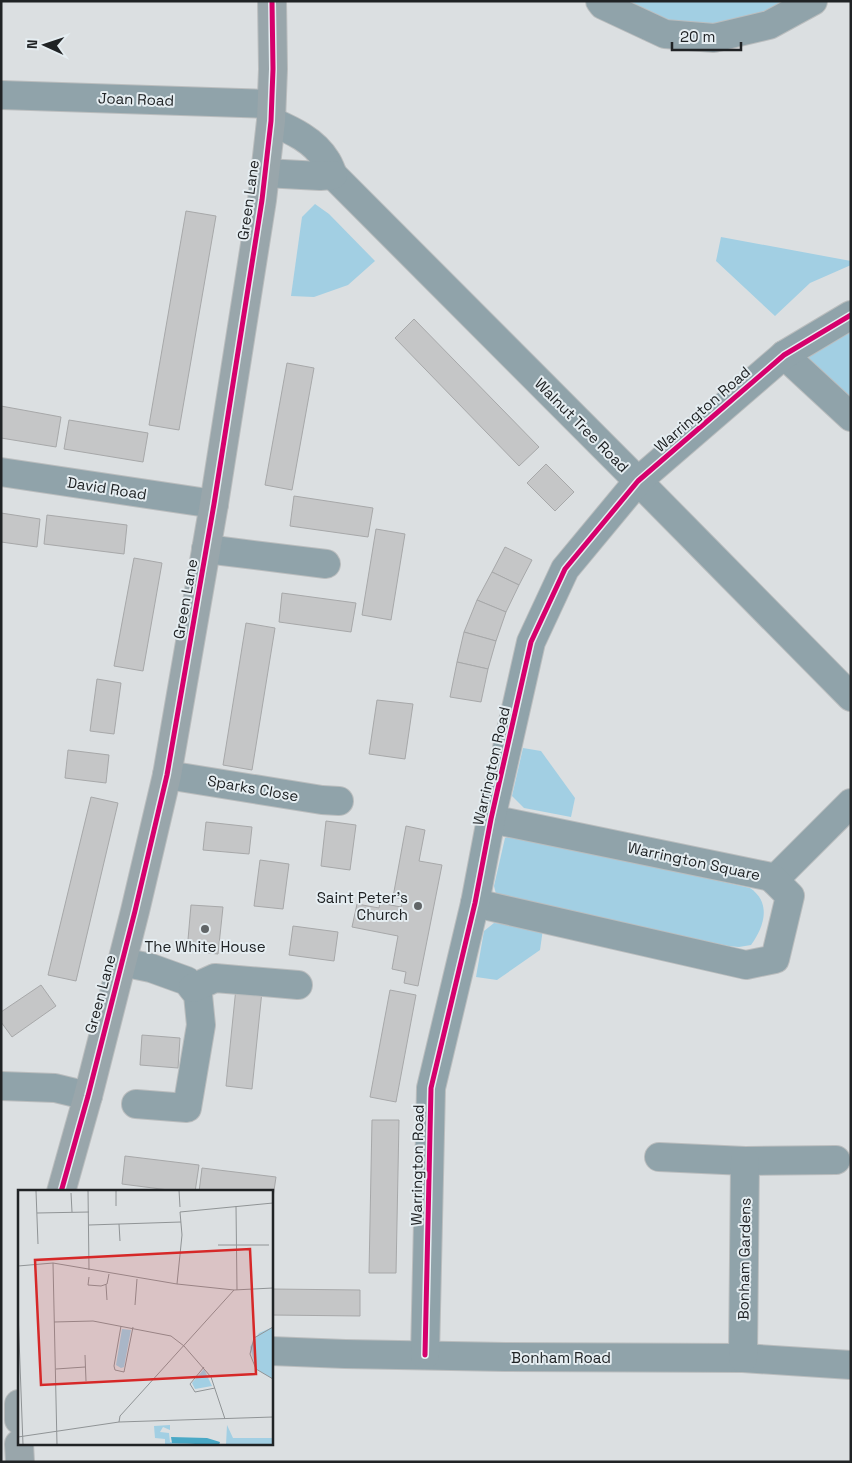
<svg xmlns="http://www.w3.org/2000/svg" width="852" height="1463" font-family="'Space Grotesk',sans-serif">
<rect width="100%" height="100%" fill="#dbdfe1"/>
<g fill="#a2cfe3">
<path d="M600,1H813L714,38Z"/>
<path d="M315,204L329,214L375,261L348,285L314,297L291,296L302,217Z"/>
<path d="M721,237L851,261V265L810,283L775,316L716,261Z"/>
<path d="M851,326V403L801,355Z"/>
<path d="M523,748L541,751L575,798L571,817L524,808L512,796Z"/>
<path d="M514,835L750,888C772,903 764,927 751,945L739,947L728,946L500,896L496,894L494,886L505,838Z"/>
<path d="M494,923L543,929L540,950L497,980L476,977L484,931Z"/>
</g>
<g fill="#c5c6c7" stroke="#a7a8a9">
<path d="M186,211L216,216L179,430L149,425Z"/>
<path d="M414,319L539,447L519,466L395,338Z"/>
<path d="M287,363L314,368L292,490L265,485Z"/>
<path d="M1,406L61,417L56,447L1,438Z"/>
<path d="M69,420L148,433L143,462L64,449Z"/>
<path d="M546,464L574,492L555,511L527,483Z"/>
<path d="M294,496L373,508L368,537L290,526Z"/>
<path d="M1,513L40,519L37,547L1,542Z"/>
<path d="M47,515L127,525L124,554L44,544Z"/>
<path d="M376,529L405,534L391,620L362,615Z"/>
<path d="M505,547L532,560L519,585L492,572Z"/>
<path d="M134,558L162,563L143,671L114,666Z"/>
<path d="M492,572L519,585L506,612L477,600Z"/>
<path d="M282,593L356,603L351,632L279,622Z"/>
<path d="M477,600L506,612L496,641L464,632Z"/>
<path d="M246,623L275,628L252,770L223,765Z"/>
<path d="M464,632L496,641L488,669L457,662Z"/>
<path d="M457,662L488,669L481,702L450,697Z"/>
<path d="M97,679L121,683L114,734L90,731Z"/>
<path d="M377,700L413,704L405,759L369,754Z"/>
<path d="M68,750L109,755L106,783L65,778Z"/>
<path d="M91,797L118,803L76,981L48,975Z"/>
<path d="M326,821L356,825L350,870L321,866Z"/>
<path d="M206,822L252,827L249,854L203,850Z"/>
<path d="M406,826L425,830L419,861L442,865L418,986L404,983L406,972L392,969L398,936L352,927L357,904L379,908L380,903L401,907L403,899L393,897Z"/>
<path d="M260,860L289,864L283,909L254,906Z"/>
<path d="M191,905L223,907L218,954L187,951Z"/>
<path d="M293,926L338,932L334,961L289,955Z"/>
<path d="M41,985L56,1006L12,1037L1,1022V1012Z"/>
<path d="M236,988L262,991L252,1089L226,1086Z"/>
<path d="M390,990L416,995L396,1102L370,1097Z"/>
<path d="M142,1035L180,1038L178,1068L140,1065Z"/>
<path d="M372,1120H399L396,1273H369Z"/>
<path d="M125,1156L199,1165L195,1192H184L122,1184Z"/>
<path d="M202,1168L276,1177L272,1204H271V1192H199Z"/>
<path d="M271,1289L360,1290V1316L271,1315Z"/>
</g>
<g fill="none" stroke-linecap="round" stroke-linejoin="round">
<g stroke="#babdbe" stroke-width="30">
<g id="minor">
<path d="M600,1L603,5L665,34L714,38L769,25L813,1"/>
<path d="M1,95L271,104"/>
<path d="M271,121C291,130 314,140 326,160C329,164 331,170 333,175L638,481L851,697"/>
<path d="M265,173L320,176L333,175"/>
<path d="M784,355L851,417"/>
<path d="M1,472L214,504"/>
<path d="M206,549L326,564"/>
<path d="M167,775L322,800L339,801"/>
<path d="M774,880L851,803"/>
<path d="M475,903L746,965L775,959L790,896L771,877L491,819"/>
<path d="M122,962L151,968L187,981L198,995L201,1025L187,1108L136,1104"/>
<path d="M193,988L215,978L298,985"/>
<path d="M1,1086L55,1088L88,1096"/>
<path d="M659,1157L745,1161L836,1160"/>
<path d="M271,1351L345,1354L505,1357L743,1358L851,1365"/>
<path d="M425,1355L431,1088L475,903L491,819L531,642L565,569L638,481L784,355L851,315"/>
<path d="M743,1358L745,1161"/>
</g>
</g>
<g stroke="#babdbe" stroke-width="30">
<g id="major">
<path d="M61,1192L88,1096L135,911L167,775L214,504L262,200L271,121L273,69L272,1"/>
<path d="M19,1404V1420"/>
<path d="M19,1444L20,1462"/>
</g>
</g>
<use href="#minor" stroke="#90a3aa" stroke-width="28"/>
<use href="#major" stroke="#99a6ab" stroke-width="28"/>
<g stroke="#e5edf1" stroke-width="8">
<g id="cycleway">
<path d="M61,1192L88,1096L135,911L167,775L214,504L262,200L271,121L273,69L272,1"/>
<path d="M425,1355L431,1088L475,903L491,819L531,642L565,569L638,481L784,355L851,315"/>
</g>
</g>
<use href="#cycleway" stroke="#d6006c" stroke-width="5"/>
</g>
<g fill="#616567" stroke="#e5edf1" stroke-width="2">
<circle cx="418" cy="906" r="5"/>
<circle cx="205" cy="929" r="5"/>
</g>
<g text-anchor="middle" dominant-baseline="central" stroke-width="4" stroke-linejoin="round" paint-order="stroke">
<g font-size="15" fill="#202325" stroke="#e5edf1">
<text transform="translate(136 99) rotate(2)">Joan Road</text>
<text transform="translate(248 200) rotate(-82)">Green Lane</text>
<text transform="translate(702 409) rotate(-41)">Warrington Road</text>
<text transform="translate(582 425) rotate(45)">Walnut Tree Road</text>
<text transform="translate(107 488) rotate(9)">David Road</text>
<text transform="translate(185 599) rotate(-80)">Green Lane</text>
<text transform="translate(491 766) rotate(-77)">Warrington Road</text>
<text transform="translate(253 788) rotate(10)">Sparks Close</text>
<text transform="translate(694 861) rotate(12)">Warrington Square</text>
<text transform="translate(100 994) rotate(-75)">Green Lane</text>
<text transform="translate(417 1165) rotate(-89)">Warrington Road</text>
<text transform="translate(744 1259) rotate(-89)">Bonham Gardens</text>
<text x="561" y="1357">Bonham Road</text>
</g>
<g font-size="15" fill="#202325" stroke="#e5edf1" text-anchor="end">
<text x="408" y="897">Saint Peter's<tspan x="408" dy="17">Church</tspan></text>
<text x="205" y="946" text-anchor="middle">The White House</text>
</g>
</g>
<g transform="translate(18 1190)">
<rect width="255" height="255" fill="#dbdfe1"/>
<path d="M255,137V189L238,179L232,157L241,143ZM104,139L113,140L106,177L103,178L98,175ZM186,179L194,196L177,199L174,193ZM152,235V240L145,237L142,242L151,243L152,252L181,255H147V249L137,248L136,236ZM209,235L215,248H255V255H208Z" fill="#a2cfe3"/>
<path d="M153,247L189,248L202,252L201,255L154,253Z" fill="#4aa9c6"/>
<path fill="none" stroke="#909496" stroke-width="1" d="M70,0L71,80M161,0L162,17M18,1L20,54M53,3L54,22M98,16V0M218,16L219,100M19,23L71,22M101,34L102,51M71,35L163,32M200,55H251M35,73L39,255M0,76L35,73L159,94L216,100L255,98M71,87L70,95L83,96L89,94L91,84M159,94L164,45L162,22L255,13M88,95L89,110M117,115L119,89M0,121L5,255M36,132L75,131L153,146L166,156L193,187L207,229M103,136L96,176L97,180L106,182L115,137M255,137L236,148L232,164L238,179L255,189M67,165L68,191M186,177L172,194L177,202L197,198M38,179L67,177M101,232L102,226L216,100M0,247L101,232L255,227"/>
<path fill="#d62828" fill-opacity="0.15" stroke="#d62828" stroke-width="2.5" d="M232,59L238,184L23,195L17,70Z"/>
<rect width="255" height="255" fill="none" stroke="#202325" stroke-width="2.5"/>
</g>
<rect width="852" height="1463" fill="none" stroke="#202325" stroke-width="5"/>
<g transform="translate(45 45) rotate(273)" stroke="#e5edf1" stroke-width="4" paint-order="stroke">
<path d="M0-4L9 19L0 12L-9 19Z" fill="#202325"/>
<text y="-8" font-size="14" font-weight="bold" text-anchor="middle" fill="#202325">N</text>
</g>
<path d="M672 42v8h69v-8" fill="none" stroke="#202325" stroke-width="2.5"/>
<text x="680" y="42" font-size="15" fill="#202325" stroke="#e5edf1" stroke-width="4" paint-order="stroke">20 m</text>
</svg>
